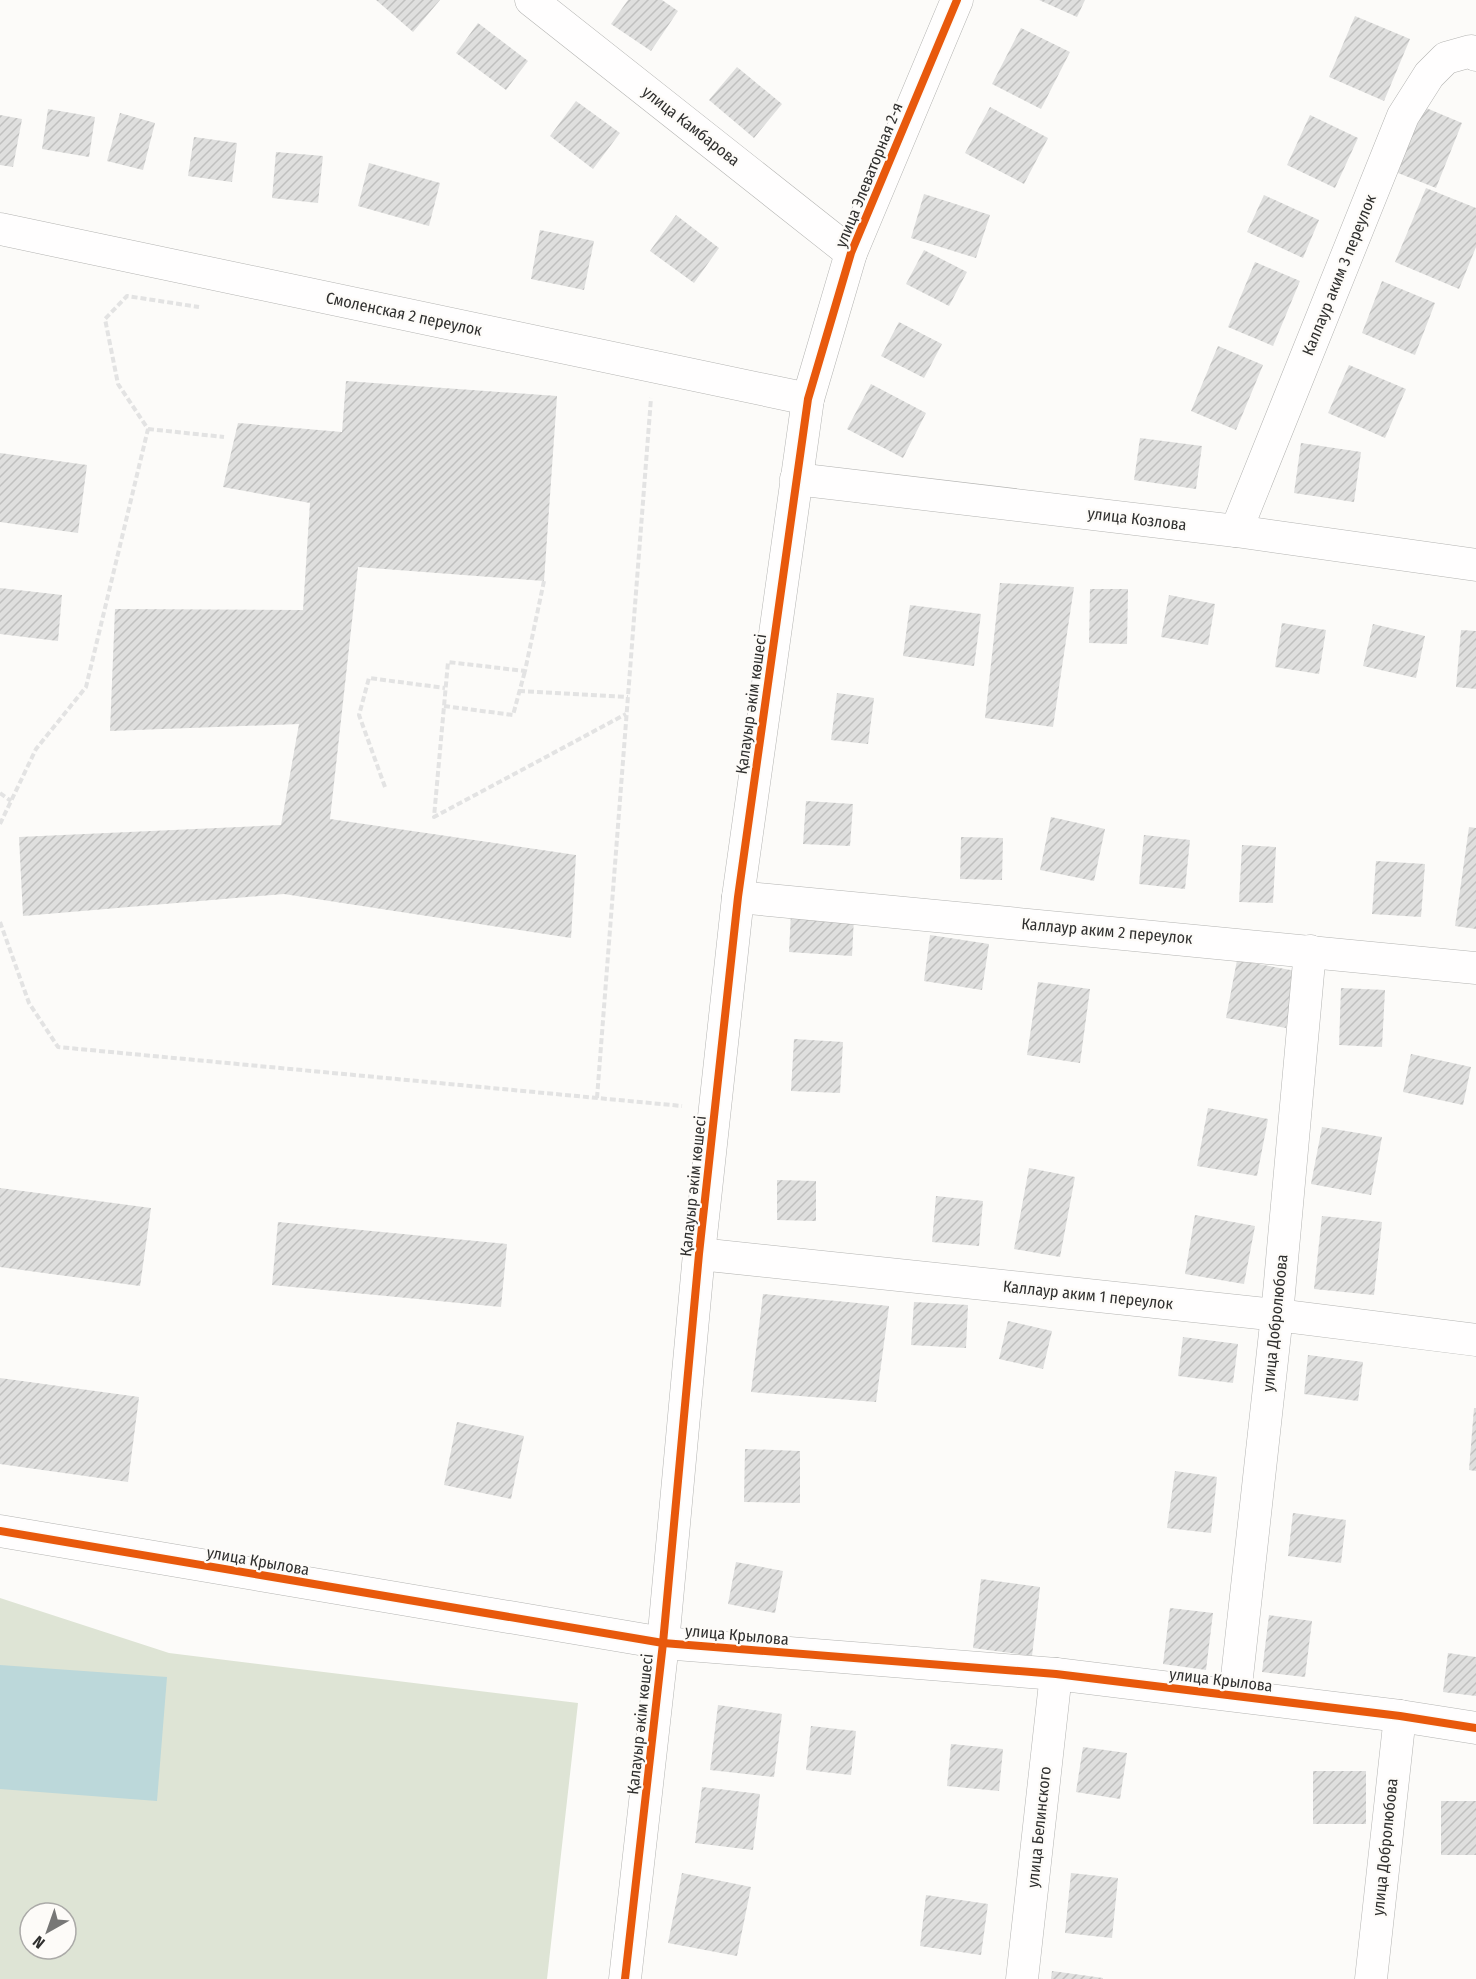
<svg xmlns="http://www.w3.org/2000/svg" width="1476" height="1979" font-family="'Fira Sans Condensed',sans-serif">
<defs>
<pattern id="building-hatch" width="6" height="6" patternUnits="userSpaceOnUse" patternTransform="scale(1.5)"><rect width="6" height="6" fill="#dfdfde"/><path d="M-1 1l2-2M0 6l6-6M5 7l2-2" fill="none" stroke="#c0c0bf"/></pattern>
</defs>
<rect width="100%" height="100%" fill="#fcfbf9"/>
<path fill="#dee4d5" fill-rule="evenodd" d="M0,1598L169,1653L578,1703L547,1979H0ZM30,1913H66V1949H30Z"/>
<path fill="#bcd8da" d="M0,1665L167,1677L157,1801L0,1789Z"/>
<g fill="url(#building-hatch)">
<path d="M376,0H440L413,32Z"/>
<path d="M628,0H662L678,11L651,51L611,24Z"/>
<path d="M1039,0H1085L1077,17Z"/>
<path d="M1355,16L1410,39L1384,101L1329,77Z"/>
<path d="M478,23L528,61L506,90L456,53Z"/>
<path d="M1021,28L1070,52L1041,109L992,84Z"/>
<path d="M737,67L782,104L754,138L709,100Z"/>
<path d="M576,101L620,133L593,169L550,136Z"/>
<path d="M1419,105L1462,123L1436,188L1393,171Z"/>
<path d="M990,107L1048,138L1024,184L965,153Z"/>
<path d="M48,109L95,117L89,157L42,149Z"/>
<path d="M120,113L155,123L143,170L107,161Z"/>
<path d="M0,115L22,119L13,167L0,165Z"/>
<path d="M1310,115L1358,138L1335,188L1287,165Z"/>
<path d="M194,137L237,143L232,182L188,176Z"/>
<path d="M276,152L323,156L318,203L272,198Z"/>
<path d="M369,163L440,183L429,226L358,206Z"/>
<path d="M1426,188L1476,208V247L1459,289L1395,262Z"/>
<path d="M924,194L990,215L976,258L911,238Z"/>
<path d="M1264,195L1319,220L1303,258L1247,232Z"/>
<path d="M676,215L719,248L694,283L650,251Z"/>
<path d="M540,230L594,241L584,290L531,279Z"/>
<path d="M924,250L967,272L949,306L906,284Z"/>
<path d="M1255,262L1300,281L1273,346L1228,327Z"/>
<path d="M1382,281L1435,303L1415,355L1362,333Z"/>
<path d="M899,322L942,344L924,378L881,356Z"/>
<path d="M1218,346L1263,365L1236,430L1191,411Z"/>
<path d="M1349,365L1406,389L1385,438L1328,413Z"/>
<path d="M346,381L557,396L544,581L358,567L330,819L576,855L571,938L284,894L23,916L19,837L281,825L299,724L110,731L115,609L303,610L310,503L223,487L238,423L342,432Z"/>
<path d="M871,384L926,413L903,458L847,429Z"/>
<path d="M1140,438L1202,446L1196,489L1134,480Z"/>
<path d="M1301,443L1361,452L1354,502L1294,493Z"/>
<path d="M0,453L87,465L78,533L0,522Z"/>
<path d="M1000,583L1074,587L1053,727L985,718Z"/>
<path d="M0,588L62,595L58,641L0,634Z"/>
<path d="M1090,589H1128L1127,644L1089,643Z"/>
<path d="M1169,595L1215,604L1208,645L1161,637Z"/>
<path d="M910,605L981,614L974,666L903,656Z"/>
<path d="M1282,623L1326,630L1319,674L1275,667Z"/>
<path d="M1373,624L1425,636L1416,678L1363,666Z"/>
<path d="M1461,630L1476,631V689L1456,687Z"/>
<path d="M837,693L874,698L868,744L831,740Z"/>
<path d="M806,801L853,804L850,846L803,844Z"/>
<path d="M1051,817L1105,829L1094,881L1040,870Z"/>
<path d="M1469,827L1476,828V929L1455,926Z"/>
<path d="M1144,835L1190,840L1185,889L1139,884Z"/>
<path d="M961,837L1003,838L1002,880L960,879Z"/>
<path d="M1242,845L1276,847L1273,903L1239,902Z"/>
<path d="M1376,861L1425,864L1421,917L1372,914Z"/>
<path d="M791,913L854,917L852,956L789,952Z"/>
<path d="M930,935L989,944L982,990L924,981Z"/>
<path d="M1237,960L1296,971L1286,1028L1226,1018Z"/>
<path d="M1038,982L1090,989L1080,1063L1027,1055Z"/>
<path d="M1341,988L1385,990L1382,1047L1339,1045Z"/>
<path d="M794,1039L843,1042L840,1093L791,1091Z"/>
<path d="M1411,1054L1471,1067L1463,1105L1403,1092Z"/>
<path d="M1208,1108L1268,1119L1257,1176L1197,1166Z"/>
<path d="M1322,1127L1382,1137L1371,1195L1311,1184Z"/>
<path d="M1029,1168L1075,1177L1060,1257L1014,1249Z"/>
<path d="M777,1180L816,1181V1221L777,1220Z"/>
<path d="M0,1188L151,1208L140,1286L0,1267Z"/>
<path d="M936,1196L983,1201L979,1246L932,1242Z"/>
<path d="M1195,1215L1255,1226L1244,1284L1185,1274Z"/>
<path d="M1322,1216L1382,1222L1374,1295L1314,1289Z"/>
<path d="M278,1222L507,1244L501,1307L272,1285Z"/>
<path d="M763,1294L889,1306L876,1402L751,1392Z"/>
<path d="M914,1302L968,1305L966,1348L911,1345Z"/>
<path d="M1008,1321L1052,1331L1043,1369L999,1359Z"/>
<path d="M1183,1337L1238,1344L1233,1383L1178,1376Z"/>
<path d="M1308,1355L1363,1362L1358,1401L1304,1394Z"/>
<path d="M0,1378L139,1397L128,1482L0,1464Z"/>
<path d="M1474,1408H1476V1471L1469,1470Z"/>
<path d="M457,1422L524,1436L511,1499L444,1485Z"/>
<path d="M745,1449L800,1451V1503L744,1502Z"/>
<path d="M1175,1471L1217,1477L1211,1533L1167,1528Z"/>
<path d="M1293,1513L1346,1520L1341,1563L1288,1556Z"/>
<path d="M736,1562L783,1571L775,1613L728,1604Z"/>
<path d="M981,1579L1040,1587L1032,1656L973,1648Z"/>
<path d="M1170,1608L1213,1613L1206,1670L1163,1664Z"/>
<path d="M1269,1615L1312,1621L1305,1677L1262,1672Z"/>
<path d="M1448,1653L1476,1657V1696L1443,1692Z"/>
<path d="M718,1705L782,1714L774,1777L710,1770Z"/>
<path d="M811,1726L856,1731L851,1775L806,1770Z"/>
<path d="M951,1744L1003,1749L999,1791L947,1786Z"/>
<path d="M1083,1747L1127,1753L1120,1799L1076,1792Z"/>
<rect x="1313" y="1771" width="53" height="53"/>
<path d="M702,1787L760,1794L753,1850L695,1843Z"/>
<rect x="1441" y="1801" width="35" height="54"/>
<path d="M682,1873L751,1887L737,1956L668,1943Z"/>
<path d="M1071,1873L1118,1878L1112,1938L1065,1933Z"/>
<path d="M926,1895L988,1904L981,1955L920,1946Z"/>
<path d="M1052,1971L1103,1978V1979H1051Z"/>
</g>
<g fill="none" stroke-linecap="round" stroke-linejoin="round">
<g stroke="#b4b4b2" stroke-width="33">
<g id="minor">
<path d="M531,0L851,253"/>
<path d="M0,229L808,399"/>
<path d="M796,479L1236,531L1476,565"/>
<path d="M1236,531L1403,116L1429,75L1446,58L1471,51L1476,55"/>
<path d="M738,897L1476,968"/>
<path d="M699,1254L1277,1315L1476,1340"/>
<path d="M0,1531L663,1643L1056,1674L1400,1716L1476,1728"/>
<path d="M1235,1695L1277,1315L1310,951"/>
<path d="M625,1979L663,1643L699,1254L738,897L808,399L851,253L957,0"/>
<path d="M1022,1979L1056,1674"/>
<path d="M1371,1979L1400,1716"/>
</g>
</g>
<g stroke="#e3e3e3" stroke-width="4" stroke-dasharray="6 3" stroke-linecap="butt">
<path d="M148,429L224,437"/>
<path d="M544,581L525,671L448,662L434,817L626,714"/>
<path d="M519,691L628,697"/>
<path d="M444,706L513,715L525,671"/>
<path d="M385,787L359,715L369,678L445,688"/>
<path d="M0,793L11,801"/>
<path d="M0,824L36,749L86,687L148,429L118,384L105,319L127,296L199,307"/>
<path d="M0,922L29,1003L58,1047L682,1106"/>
<path d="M597,1098L651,398"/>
</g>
<use href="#minor" stroke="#fffefe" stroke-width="32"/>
<g stroke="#fdfbf8" stroke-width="11">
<g id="cycleway">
<path d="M0,1531L663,1643L1056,1674L1400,1716L1476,1728"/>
<path d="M625,1979L663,1643L699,1254L738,897L808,399L851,253L957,0"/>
</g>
</g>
<use href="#cycleway" stroke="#e8590c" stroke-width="8"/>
</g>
<g text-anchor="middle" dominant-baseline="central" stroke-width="4.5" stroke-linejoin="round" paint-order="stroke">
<g font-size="16" fill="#30302f" stroke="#fdfbf8">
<text transform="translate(691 126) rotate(38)">улица Камбарова</text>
<text transform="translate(869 175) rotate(-68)">улица Элеваторная 2-я</text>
<text transform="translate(1339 275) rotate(-68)">Каллаур аким 3 переулок</text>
<text transform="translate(404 314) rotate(12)">Смоленская 2 переулок</text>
<text transform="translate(1137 519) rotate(7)">улица Козлова</text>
<text transform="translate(751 704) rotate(-82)">Қалауыр әкім көшесі</text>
<text transform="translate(1107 931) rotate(5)">Каллаур аким 2 переулок</text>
<text transform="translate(693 1186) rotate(-84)">Қалауыр әкім көшесі</text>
<text transform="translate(1088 1295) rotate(6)">Каллаур аким 1 переулок</text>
<text transform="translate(1275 1323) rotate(-84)">улица Добролюбова</text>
<text transform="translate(258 1561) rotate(10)">улица Крылова</text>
<text transform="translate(737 1635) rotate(5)">улица Крылова</text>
<text transform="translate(1221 1680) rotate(7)">улица Крылова</text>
<text transform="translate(640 1724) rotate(-84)">Қалауыр әкім көшесі</text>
<text transform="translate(1039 1827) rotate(-84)">улица Белинского</text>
<text transform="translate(1385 1847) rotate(-84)">улица Добролюбова</text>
</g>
</g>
<g transform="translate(48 1931) rotate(220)"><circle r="28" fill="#fdfbf8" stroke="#abaaa8" stroke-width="1.5"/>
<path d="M0-4.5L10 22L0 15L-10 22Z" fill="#777776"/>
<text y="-9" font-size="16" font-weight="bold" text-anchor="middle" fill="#30302f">N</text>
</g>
</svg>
